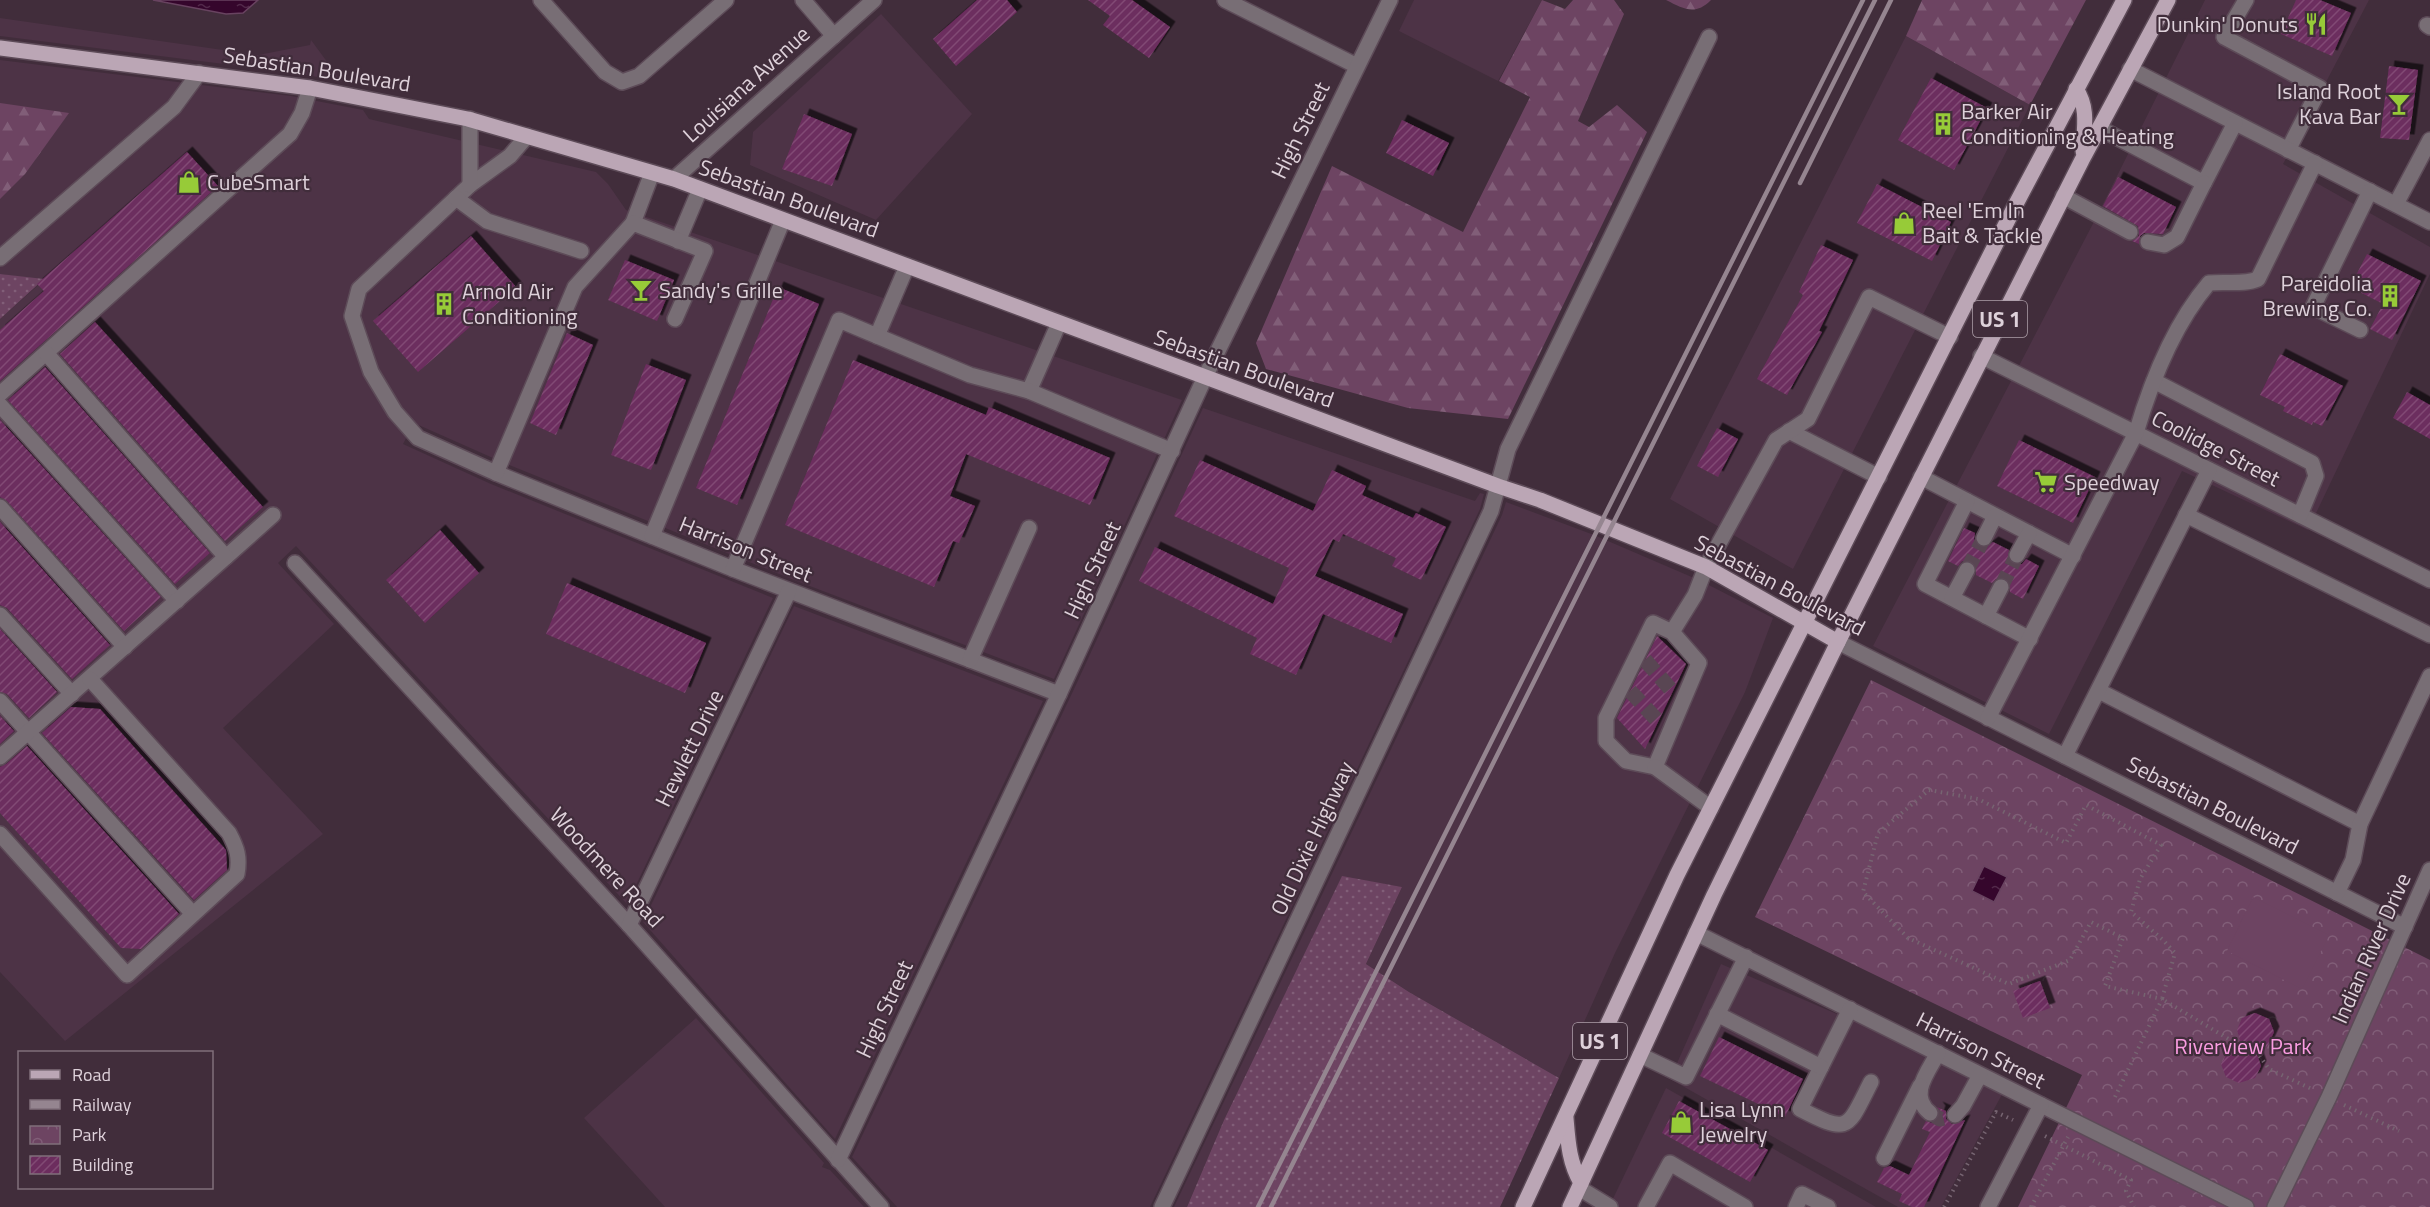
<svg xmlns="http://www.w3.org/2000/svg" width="2430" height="1207" font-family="'Titillium Web',sans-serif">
<defs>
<pattern id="grass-dots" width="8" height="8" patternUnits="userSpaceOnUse" patternTransform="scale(1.5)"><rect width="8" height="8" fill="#6d4462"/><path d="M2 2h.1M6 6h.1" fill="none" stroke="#815e78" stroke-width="1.8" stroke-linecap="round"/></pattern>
<pattern id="forest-firs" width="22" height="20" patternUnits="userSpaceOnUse" patternTransform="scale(1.5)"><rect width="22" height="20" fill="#6d4462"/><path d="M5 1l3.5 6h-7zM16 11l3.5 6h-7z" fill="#815e78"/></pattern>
<pattern id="park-crowns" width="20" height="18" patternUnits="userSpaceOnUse" patternTransform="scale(1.5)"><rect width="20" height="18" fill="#6d4462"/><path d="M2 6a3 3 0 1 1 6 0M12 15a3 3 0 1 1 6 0" fill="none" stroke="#815e78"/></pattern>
<pattern id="water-ripples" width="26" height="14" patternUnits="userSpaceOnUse" patternTransform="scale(1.5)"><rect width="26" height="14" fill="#35062c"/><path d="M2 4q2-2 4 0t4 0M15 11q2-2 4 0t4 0" fill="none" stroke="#52294a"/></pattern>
<pattern id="building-hatch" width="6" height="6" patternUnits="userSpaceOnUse" patternTransform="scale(1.5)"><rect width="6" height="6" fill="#6c2d5e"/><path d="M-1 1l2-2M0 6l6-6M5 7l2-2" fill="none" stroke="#814a74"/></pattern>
<filter id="shadow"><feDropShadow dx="5.5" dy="-5.5" stdDeviation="0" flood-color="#0009"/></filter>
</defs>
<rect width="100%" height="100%" fill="#412d3b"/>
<g fill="#4d3346">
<path d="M1414,0H1542L1498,81L1399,31Z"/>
<path d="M2205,0H2369L2283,164L2430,247V274L2308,530L2182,471L2049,734L1873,646L2098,214Z"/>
<path d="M881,14L972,114L876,220L750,165L753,132Z"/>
<path d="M0,18L258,55L310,45L311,40L342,82L297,73L0,36Z"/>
<path d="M1906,36L2030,105L1793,569L1670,499Z"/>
<path d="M0,60L291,96L363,110L369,119L596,172L608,184L626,210L1182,400L1054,679L794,580L502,462L414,423L403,444L491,484L773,598L627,904L296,546L278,563L334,624L223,728L323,834L65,1041L0,972V319L44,280L0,274Z"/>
<path d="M1203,408L1475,501L1480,493L1484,494L1480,509L1150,1207H897L852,1157L1075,687Z"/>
<path d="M1506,502L1594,535L1701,581L1773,618L1745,692L1615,953L1559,1078L1409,992L1366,964L1402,887L1342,877L1224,1120L1187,1207H1174L1502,515Z"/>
<path d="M794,606L1043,701L835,1139L643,922Z"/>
<path d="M1721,964L2006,1087L1941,1207H1898L1670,1079Z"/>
<path d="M696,1018L824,1163L822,1167L830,1170L864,1207H665L584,1118Z"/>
<path d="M1666,1088L1876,1207H1609Z"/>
</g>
<g fill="url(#grass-dots)">
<path d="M0,274L44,279L0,319Z"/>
<path d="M1342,876L1402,887L1366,964L1409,992L1559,1078L1500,1207H1187L1224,1120Z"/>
</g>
<g fill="url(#forest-firs)">
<path d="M1542,0L1565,9L1573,0H1614L1624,14L1578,121L1589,127L1617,105L1647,132L1508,419L1408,408L1266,369L1256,343L1332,166L1463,232L1530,97L1499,81Z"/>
<path d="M1666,0H1711C1695,16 1684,9 1666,0Z"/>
<path d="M1922,0H2086L2030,105L1906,36Z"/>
<path d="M0,103L69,113L25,174L0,199Z"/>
</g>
<path fill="url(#park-crowns)" d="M1871,680L2430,960V1207H2018L2082,1075L1755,917Z"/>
<path fill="#6d4462" d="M2253,897L2329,935L2302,989L2227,951Z"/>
<g fill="url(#water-ripples)" stroke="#684360" stroke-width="1.5">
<path d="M153,0H258L243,13L226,14Z"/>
<path d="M1984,866L2007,877L1994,902L1972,891Z"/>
</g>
<g fill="url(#building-hatch)" filter="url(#shadow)">
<path d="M977,0H1007L1017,12L956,66L933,39Z"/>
<path d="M1088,0H1132L1170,27L1149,58L1103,25L1110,16Z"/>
<path d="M2296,0H2320L2351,13L2332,56L2281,34Z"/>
<path d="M2389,66L2418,70L2409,140L2380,138Z"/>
<path d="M1931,78L1987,108L1954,170L1898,140Z"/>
<path d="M804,114L852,134L832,186L782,169Z"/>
<path d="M1402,120L1449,143L1433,176L1386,153Z"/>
<path d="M187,152L218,186L0,381V330L44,291L37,284Z"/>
<path d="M2118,177L2176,207L2163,234L2144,233L2140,236L2139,244L2132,241L2139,236L2138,226L2103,206Z"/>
<path d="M1877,184L1951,222L1932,261L1857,223Z"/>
<path d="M471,236L516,287L418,372L373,321Z"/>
<path d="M1821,245L1853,260L1819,331L1822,332L1787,395L1757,379L1803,295L1799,292Z"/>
<path d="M2367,254L2421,281L2392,340L2370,329L2383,304L2350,287Z"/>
<path d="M625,260L674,280L657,321L608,300Z"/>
<path d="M778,287L819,304L737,505L696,488Z"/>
<path d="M95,322L263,507L225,541L60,354Z"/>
<path d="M567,333L593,345L556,435L530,423Z"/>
<path d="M2280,354L2343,386L2322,426L2313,422L2312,425L2283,411L2285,407L2260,395Z"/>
<path d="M853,360L986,415L989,407L1110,458L1090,505L966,454L950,496L975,506L959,543L953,541L934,587L785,525Z"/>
<path d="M646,364L686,380L651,470L611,455Z"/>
<path d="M45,367L210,553L175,584L8,400Z"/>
<path d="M2407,392L2430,405V439L2393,418Z"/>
<path d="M0,420L161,597L124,631L7,501L0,497Z"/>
<path d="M1717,428L1738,439L1718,477L1697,466Z"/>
<path d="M2019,440L2095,477L2073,523L1997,486Z"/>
<path d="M1200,460L1313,511L1332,470L1366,486L1362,495L1413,518L1416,513L1446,527L1421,580L1392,566L1396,558L1343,534L1339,542L1333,539L1315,576L1403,614L1391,643L1323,614L1296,675L1250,654L1257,638L1139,581L1155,547L1273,604L1289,568L1174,516Z"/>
<path d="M0,522L110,645L72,679L7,608L0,605Z"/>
<path d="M1964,528L1975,533L1974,539L1979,546L1985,548L1993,542L2009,550L2008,560L2013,564H2022L2026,559L2039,566L2023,599L2010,592L2009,582L2005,578L1996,579L1992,583L1976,575V565L1971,561H1962L1958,566L1948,561Z"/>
<path d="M440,530L479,573L425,623L386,580Z"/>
<path d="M567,583L706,643L685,693L546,634Z"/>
<path d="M0,629L57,692L29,718L7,694L0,692Z"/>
<path d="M1657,636L1686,664L1645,749L1617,718Z"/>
<path d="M71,707L100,709L226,850L227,870L194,900L42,733Z"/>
<path d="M0,716L14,731L0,744Z"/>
<path d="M27,746L179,914L141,949L121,948L0,813V767L6,764Z"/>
<path d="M2040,981L2050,1008L2023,1018L2013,991Z"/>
<path d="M2255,1013L2269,1019L2274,1032L2267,1047L2256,1051L2261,1066L2255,1078L2239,1083L2226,1077L2221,1064L2228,1052L2242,1047L2237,1030L2242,1018Z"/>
<path d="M1719,1037L1803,1079L1785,1117L1700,1076Z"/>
<path d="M1679,1101L1768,1150L1750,1182L1662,1133Z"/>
<path d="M1937,1107L1946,1111V1119L1952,1124L1965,1120L1924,1207H1912L1899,1201L1902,1194L1877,1182L1884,1168L1890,1166L1909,1175L1930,1132L1922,1129L1926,1121L1932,1123L1937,1120L1940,1111Z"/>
</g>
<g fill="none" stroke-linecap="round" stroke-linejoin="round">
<g stroke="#594653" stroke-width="15" stroke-dasharray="15 8" stroke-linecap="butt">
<path d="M1967,570L1984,538"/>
<path d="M2001,587L2017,555"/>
<path d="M1645,660L1673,692"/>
<path d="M1630,691L1658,721"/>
<path d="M1930,1113L1940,1119L1955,1115"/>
</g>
<g stroke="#5d4b58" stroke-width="18">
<g id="minor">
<path d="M541,0L605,72L622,82L639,76L726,0"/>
<path d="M803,0L834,36"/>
<path d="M1225,0L1357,66"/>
<path d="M2246,0L2224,37L2320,88L2288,150"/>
<path d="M2427,25L2430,27"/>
<path d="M2130,69L2430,222"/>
<path d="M2099,128L2204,183L2235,123"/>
<path d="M527,136L510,156L470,185L359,289L352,316L371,372L395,412L418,438L496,473L733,569L1059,694"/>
<path d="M674,179L874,0"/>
<path d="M470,185V119"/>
<path d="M2063,196L2130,232"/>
<path d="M456,198L487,221L581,251"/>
<path d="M2396,204L2430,140"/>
<path d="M633,223L652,173"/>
<path d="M678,241L700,189"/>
<path d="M2148,242L2164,245L2177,237L2204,183"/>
<path d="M0,258L174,107L199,73"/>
<path d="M2360,330L2313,307L2370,191"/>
<path d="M877,336L907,266"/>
<path d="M1981,356L2430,580"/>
<path d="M2154,381L2312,463L2316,476L2300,515"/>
<path d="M1029,391L1059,323"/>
<path d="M0,394L290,134L302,113L310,88"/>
<path d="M0,405L177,601"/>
<path d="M1789,431L1879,477"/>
<path d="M496,473L575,287L633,223L705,251L675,319"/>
<path d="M1921,477L2073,556"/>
<path d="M1967,501L1925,584L2030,639"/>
<path d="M0,507L125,647"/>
<path d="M2186,515L2430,635"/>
<path d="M652,536L783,220"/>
<path d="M1984,538L1995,516"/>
<path d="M2017,555L2029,533"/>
<path d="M226,557L273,515"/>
<path d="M295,563L629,925L881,1207"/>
<path d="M733,569L839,320L970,375L1029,391L1172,451"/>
<path d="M1952,598L1967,570"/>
<path d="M0,615L72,694"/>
<path d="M1986,616L2001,587"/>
<path d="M1672,632L1699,663L1655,767L1626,761L1606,741V718L1653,623L1672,632L1695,595L1706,567L1776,440L1808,419L1869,297L1950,337"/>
<path d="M1838,642L2405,927"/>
<path d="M970,660L1029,528"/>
<path d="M2099,691L2360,824"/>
<path d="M0,701L193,914"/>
<path d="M1988,718L2136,433C2151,382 2175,323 2209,283C2225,281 2244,285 2258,279L2315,163"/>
<path d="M2065,756L2209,470"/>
<path d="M0,757L226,557L46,353"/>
<path d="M1655,767L1711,808"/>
<path d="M0,834L127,975L237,874C240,857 237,848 229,833L90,679"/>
<path d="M2337,893L2353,860L2360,824L2430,676"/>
<path d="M629,925L789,591"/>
<path d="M1696,933L2246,1207"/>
<path d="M1850,1009L1800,1109C1850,1135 1847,1129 1871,1082"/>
<path d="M1717,1014L1821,1067"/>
<path d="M1640,1055L1686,1077L1746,957"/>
<path d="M1930,1113C1908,1095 1928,1072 1938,1053"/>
<path d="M1955,1115L1963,1106L1980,1075"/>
<path d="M1884,1158L1920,1086"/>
<path d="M838,1160L1059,694L1205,377L1390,0"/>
<path d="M1579,1188L1610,1207"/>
<path d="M1162,1207L1491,511L1508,449L1709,37"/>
<path d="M1646,1207L1670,1163L1745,1207"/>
<path d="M1796,1207L1802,1194L1828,1207"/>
<path d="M1988,1207L2041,1105"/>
<path d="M2275,1207L2329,1097L2430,870"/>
</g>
</g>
<g stroke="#5d4b58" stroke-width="18">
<g id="major">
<path d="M0,48L310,88L468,119L674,179L1498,486L1540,500L1706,567L1838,642"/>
<path d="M2076,89C2089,108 2084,129 2083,151"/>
<path d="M1566,1118C1568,1142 1569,1162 1581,1183"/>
<path d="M1523,1207L1677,875L2017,202L2124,0"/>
<path d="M1570,1207L1714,895L1838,642L2082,160L2168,0"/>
</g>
</g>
<g stroke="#766471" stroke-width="4" stroke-dasharray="1.5 4.5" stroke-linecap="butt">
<path d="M2256,1051L2269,1069L2314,1090"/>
<path d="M2115,1097L2162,999L2105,986L2123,938L2091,922L2070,960L2009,984L1908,938L1863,892L1878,833L1929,790L1978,799L2066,843L2086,805L2161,845L2140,879L2131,912L2163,940L2175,953L2162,999L2242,1047"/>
<path d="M2344,1105L2399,1131"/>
<path d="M2045,1136L2131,1180L2126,1191L2134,1207"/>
<path d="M1944,1207L1996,1112L2013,1120"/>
<path d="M2031,1207L2068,1137"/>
</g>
<use href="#minor" stroke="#786e75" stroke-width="15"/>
<use href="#major" stroke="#bba6b5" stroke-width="15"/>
<g stroke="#958590" stroke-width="4.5">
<path d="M1800,183L1891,0"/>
<path d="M1258,1207L1863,0"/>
<path d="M1271,1207L1875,0"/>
</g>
</g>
<defs>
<g id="restaurant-bare" transform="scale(1.8)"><path d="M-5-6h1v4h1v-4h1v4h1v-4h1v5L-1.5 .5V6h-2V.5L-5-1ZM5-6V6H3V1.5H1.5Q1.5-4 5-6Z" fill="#97cb38" stroke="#412d3b" stroke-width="2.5" paint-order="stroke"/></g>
<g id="bar-bare" transform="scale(1.8)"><path d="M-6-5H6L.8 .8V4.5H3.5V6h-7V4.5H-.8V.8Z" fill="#97cb38" stroke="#412d3b" stroke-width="2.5" paint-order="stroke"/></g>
<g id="building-bare" transform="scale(1.8)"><path d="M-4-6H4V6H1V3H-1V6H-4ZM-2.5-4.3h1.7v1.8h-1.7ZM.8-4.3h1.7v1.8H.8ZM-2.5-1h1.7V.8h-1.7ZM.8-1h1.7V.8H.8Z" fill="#97cb38" stroke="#412d3b" stroke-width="2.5" paint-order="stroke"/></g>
<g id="shop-bare" transform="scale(1.8)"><path d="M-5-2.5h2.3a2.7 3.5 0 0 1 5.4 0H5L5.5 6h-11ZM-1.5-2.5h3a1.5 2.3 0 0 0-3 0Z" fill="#97cb38" stroke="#412d3b" stroke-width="2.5" paint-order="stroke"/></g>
<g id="supermarket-bare" transform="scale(1.8)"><path d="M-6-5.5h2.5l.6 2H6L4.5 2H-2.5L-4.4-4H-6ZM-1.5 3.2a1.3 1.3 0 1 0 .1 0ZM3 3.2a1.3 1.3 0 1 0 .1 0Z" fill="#97cb38" stroke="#412d3b" stroke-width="2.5" paint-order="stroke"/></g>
</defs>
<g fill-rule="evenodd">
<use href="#restaurant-bare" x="2316" y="24"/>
<use href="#bar-bare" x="2399" y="104"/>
<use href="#building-bare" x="1943" y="124"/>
<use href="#shop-bare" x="189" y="182"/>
<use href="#shop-bare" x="1904" y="223"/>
<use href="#bar-bare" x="641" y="290"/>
<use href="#building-bare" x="2390" y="296"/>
<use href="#building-bare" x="444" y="304"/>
<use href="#supermarket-bare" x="2046" y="482"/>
<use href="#shop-bare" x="1681" y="1122"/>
</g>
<g text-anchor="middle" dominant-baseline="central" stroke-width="4.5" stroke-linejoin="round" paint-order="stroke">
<g fill="#412d3b" stroke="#afa0aa" stroke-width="1.5">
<rect x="1973" y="301" width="54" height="36" rx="4.5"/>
<rect x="1573" y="1023" width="54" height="36" rx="4.5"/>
</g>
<g font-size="21" font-weight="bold" fill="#ded1da">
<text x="2000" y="319">US 1</text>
<text x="1600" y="1041">US 1</text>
</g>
<g font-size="22" fill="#ded1da" stroke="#412d3b" text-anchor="start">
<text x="2298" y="24" text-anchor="end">Dunkin' Donuts</text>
<text x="2381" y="91" text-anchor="end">Island Root<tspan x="2381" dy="25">Kava Bar</tspan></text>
<text x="1961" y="111">Barker Air<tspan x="1961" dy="25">Conditioning &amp; Heating</tspan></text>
<text x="207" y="182">CubeSmart</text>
<text x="1922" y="210">Reel 'Em In<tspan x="1922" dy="25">Bait &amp; Tackle</tspan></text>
<text x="2372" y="283" text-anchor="end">Pareidolia<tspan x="2372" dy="25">Brewing Co.</tspan></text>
<text x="659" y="290">Sandy's Grille</text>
<text x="462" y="291">Arnold Air<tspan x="462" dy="25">Conditioning</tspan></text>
<text x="2064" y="482">Speedway</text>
<text x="1699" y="1109">Lisa Lynn<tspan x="1699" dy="25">Jewelry</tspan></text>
</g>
<g font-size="22" fill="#ded1da" stroke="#412d3b">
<text transform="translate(317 69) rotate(9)">Sebastian Boulevard</text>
<text transform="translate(746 84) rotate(-42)">Louisiana Avenue</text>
<text transform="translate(1300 130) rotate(-64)">High Street</text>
<text transform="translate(789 198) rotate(20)">Sebastian Boulevard</text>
<text transform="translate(1244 368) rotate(20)">Sebastian Boulevard</text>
<text transform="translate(2216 448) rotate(27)">Coolidge Street</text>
<text transform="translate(746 549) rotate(22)">Harrison Street</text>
<text transform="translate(1092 570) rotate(-65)">High Street</text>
<text transform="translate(1780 585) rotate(28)">Sebastian Boulevard</text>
<text transform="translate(689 748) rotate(-64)">Hewlett Drive</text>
<text transform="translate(2213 805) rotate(27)">Sebastian Boulevard</text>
<text transform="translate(1312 838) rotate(-65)">Old Dixie Highway</text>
<text transform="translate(607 867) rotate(47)">Woodmere Road</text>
<text transform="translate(2371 948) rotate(-66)">Indian River Drive</text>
<text transform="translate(884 1009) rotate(-65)">High Street</text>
<text transform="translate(1981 1050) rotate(27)">Harrison Street</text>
</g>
<g font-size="22" fill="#fa9ce1" stroke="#412d3b">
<text x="2243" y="1046">Riverview Park</text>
</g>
</g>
<rect x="18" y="1051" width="195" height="138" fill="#412d3b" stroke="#806f7b" stroke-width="1.5"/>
<rect x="30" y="1070" width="30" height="9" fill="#bba6b5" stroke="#806f7b" stroke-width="1.5"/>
<text x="72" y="1081" font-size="18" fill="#ded1da">Road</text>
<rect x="30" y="1100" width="30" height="9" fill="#958590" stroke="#806f7b" stroke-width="1.5"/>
<text x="72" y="1111" font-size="18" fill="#ded1da">Railway</text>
<rect x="30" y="1126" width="30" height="18" fill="url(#park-crowns)" stroke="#806f7b" stroke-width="1.5"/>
<text x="72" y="1141" font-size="18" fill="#ded1da">Park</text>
<rect x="30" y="1156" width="30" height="18" fill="url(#building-hatch)" stroke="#806f7b" stroke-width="1.5"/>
<text x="72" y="1171" font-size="18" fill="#ded1da">Building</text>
</svg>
